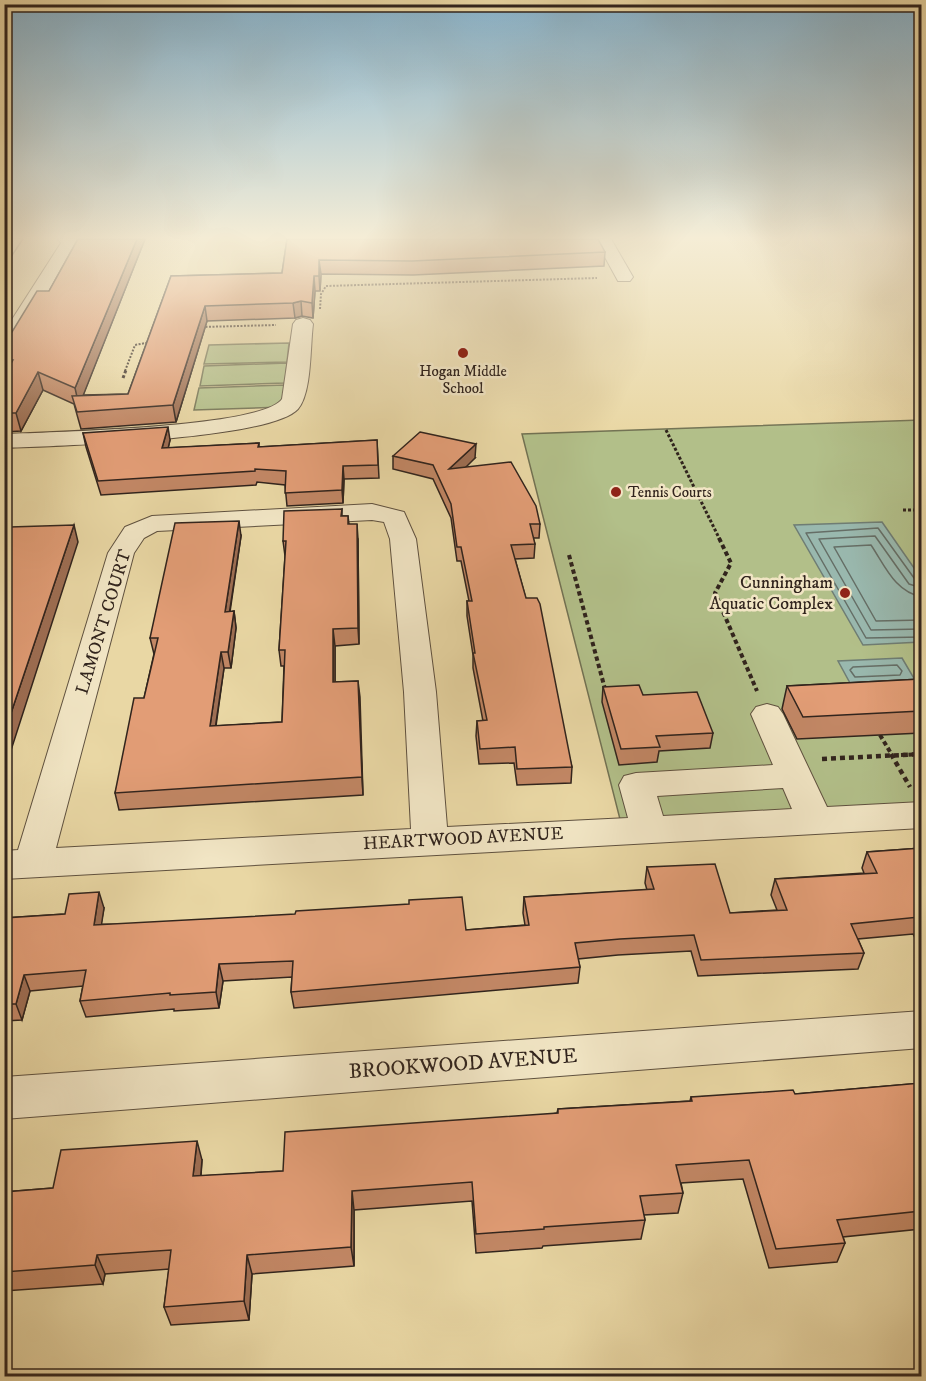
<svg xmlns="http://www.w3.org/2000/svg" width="926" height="1381" font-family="'IM FELL DW Pica',serif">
<rect width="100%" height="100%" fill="#e9d7a4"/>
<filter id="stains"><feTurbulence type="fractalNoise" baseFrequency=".00333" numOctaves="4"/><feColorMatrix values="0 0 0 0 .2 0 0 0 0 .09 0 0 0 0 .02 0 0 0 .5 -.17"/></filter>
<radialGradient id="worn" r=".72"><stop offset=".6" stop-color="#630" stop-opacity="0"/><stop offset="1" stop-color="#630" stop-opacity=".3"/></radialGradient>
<g fill="#b2bf89" stroke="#727253" stroke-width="1.5">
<path d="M289,343L287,362L204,364L209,345Z"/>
<path d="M287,363L285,383L200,386L204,366Z"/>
<path d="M285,385L283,407L194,410L199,388Z"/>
<path d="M921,420V815L623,831L522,434Z"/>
</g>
<g fill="#99b8ae" stroke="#6f7d74" stroke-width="1.5">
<path d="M882,522L921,578V642L863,645L794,525Z"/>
<path d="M902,658L915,680L850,683L838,661Z"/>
</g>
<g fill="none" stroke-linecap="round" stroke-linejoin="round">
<g stroke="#656e66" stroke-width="1.5">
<path d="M922,581L914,578L878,528L806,533L866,638L922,637"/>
<path d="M922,588L909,584L875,536L819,539L871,630L922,629"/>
<path d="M922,597C895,592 885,566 871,545L834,547L876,621L922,620"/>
<path d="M897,665L902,671L900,675L855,677L850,670L853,667Z"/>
</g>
<g stroke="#5f513f" stroke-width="2">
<g id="minor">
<path d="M58,239H76L78,242L14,348L11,352L4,354V332L61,243Z"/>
<path d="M595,239H611L633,277L630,281H618Z"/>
<path d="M303,318L310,320L313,324C310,346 312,393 298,409C270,440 54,446 4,448V434C48,432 262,428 282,399L293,324L296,320Z"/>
<path d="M372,504L404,512L416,539L436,692L447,827L628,818L619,785L624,776L636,773L773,765L751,714L756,707L767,704L778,707L783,714L827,807L922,802V828L4,879V851L18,850L108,553L125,527L152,516ZM372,520L384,522L390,539L404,692L411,829L56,848L134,553L144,538L157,531ZM783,788L792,809L663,816L657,796Z"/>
<path d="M922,1011V1048L4,1119V1077Z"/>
</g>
</g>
<g stroke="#31241d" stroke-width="3">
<path id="major" d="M5,239H22L10,257L4,258Z"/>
</g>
<g stroke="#31241d" stroke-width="2" stroke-dasharray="2 1.5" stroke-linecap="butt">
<path d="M320,309L321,294L326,286L597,278"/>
<path d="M202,327L276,325"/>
<path d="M125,371L135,345L151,342"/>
</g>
<g stroke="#31241d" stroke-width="3" stroke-dasharray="3 2" stroke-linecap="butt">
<path d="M123,378L126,370"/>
<path d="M666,430L720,540"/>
<path d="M903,510H922"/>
</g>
<g stroke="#31241d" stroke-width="4" stroke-dasharray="4.5 3" stroke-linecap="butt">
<path d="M719,538L731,563L715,593L757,691"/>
<path d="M569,555L605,689"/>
<path d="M880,735L892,755"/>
<path d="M901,755L922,754"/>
</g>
<g stroke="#31241d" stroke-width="4.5" stroke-dasharray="5 4" stroke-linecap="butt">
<path d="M891,754L910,787"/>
<path d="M822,759L922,754"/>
</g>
<use href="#minor" fill="#f1e5c4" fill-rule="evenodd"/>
<use href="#major" fill="#e9d7a4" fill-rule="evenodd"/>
</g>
<g fill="#c28765" stroke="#31241d" stroke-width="1.5">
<path d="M78,239H145L83,395L128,394L171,276L282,273L287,239L605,252L604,266L413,275L321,274L320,291H315L313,318L302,316L295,318L207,321L176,422L81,429L74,404L43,390L21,431L4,432V338L12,332L49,291Z"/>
<path d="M83,433L170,440L168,448L259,443V447L377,440L379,478L344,479L343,503L287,506L285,485L257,482L256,485L101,495L86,447Z"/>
<path d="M393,456L475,458L465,467L540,524L539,538H533L535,544L534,558L515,559L572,767L571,783L517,785L514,763L479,764L476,736L477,721H483L473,668V655L467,616V601H469L461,561H457L451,518L433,479L393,469Z"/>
<path d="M342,509V516H348L349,524L358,539L359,644L335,646V682L358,681L363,795L119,810L115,793L144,698L154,654L150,638L241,536L230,612L234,611L236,628L231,668H224L216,726L282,722L284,666H281L279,650L285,556L283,541Z"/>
<path d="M921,679V733L797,739L782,709L787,686Z"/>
<path d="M603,687L643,695L713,733L710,748L659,751L657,762L619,765L602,702Z"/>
<path d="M921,848V950L913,934L858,939L864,953L858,969L698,976L691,951L618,955L578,959L580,967L578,983L294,1008L291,992L292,977L223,981L219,1008L174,1011V1009L86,1017L80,1001L83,986L30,991L22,1020L4,1021V918L65,914L104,908L101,924L466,930L525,925L523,913L524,897L647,890L645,883L647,867L730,913L777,910L771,895L775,879L864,873L862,868L867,852Z"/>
<path d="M921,1083V1229L843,1237L845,1243L837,1262L769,1268L743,1179L681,1183L683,1193L678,1213L644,1215L645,1220L641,1239L543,1246L542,1248L476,1253L472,1201L354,1210V1266L252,1274L249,1320L171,1325L164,1307L169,1269L105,1274L103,1284L4,1291V1192L53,1188L202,1160L201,1176L283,1171L557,1113L558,1109L690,1101L691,1097L795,1094Z"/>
</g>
<g fill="#9e6e53" stroke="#31241d" stroke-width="1.5">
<path d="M137,239H145L79,406L75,388Z"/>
<path d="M319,260L321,274L320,291L319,276Z"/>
<path d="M314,276L315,291L313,318L312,303Z"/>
<path d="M301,301L302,316L295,318L293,303Z"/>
<path d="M205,306L207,321L176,422L173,405Z"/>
<path d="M38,372L43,390L21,431L16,413Z"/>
<path d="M168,427L170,440L165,462L162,448Z"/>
<path d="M476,444L475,458L450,483L449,469Z"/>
<path d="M343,466L344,479L343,503L342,490Z"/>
<path d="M239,521L241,536L227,628L225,612Z"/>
<path d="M357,524L358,539L359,644L358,628Z"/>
<path d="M74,525L78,542L4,772V734Z"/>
<path d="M234,611L236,628L231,668L228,652Z"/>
<path d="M333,629L335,646V699L333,682Z"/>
<path d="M221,652L224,668L213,743L210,726Z"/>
<path d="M358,681L360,697L363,795L362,777Z"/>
<path d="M99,892L104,908L99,941L94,925Z"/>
<path d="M219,964L223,981L219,1008L216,992Z"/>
<path d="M24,975L30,991L22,1020L16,1004Z"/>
<path d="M197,1141L202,1160L199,1196L193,1176Z"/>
<path d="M352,1191L354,1210V1266L351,1247Z"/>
<path d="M97,1255L105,1274L103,1284L95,1265Z"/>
<path d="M247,1255L252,1274L249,1320L244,1301Z"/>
</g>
<g fill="#e29d76" stroke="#31241d" stroke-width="1.5">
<path d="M78,239H137L75,388L38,372L16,413H4V376L13,360H4V338L12,332L37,291H49Z"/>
<path d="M287,239H598L605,252L412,261L319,260V276H314L312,303L301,301L293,303L205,306L173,405L77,412L72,396L128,394L171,276L282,273Z"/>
<path d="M168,427L162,448L259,443L258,447L377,440L378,465L343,466L342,490L285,493L286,471L255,469V471L98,481L83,433Z"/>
<path d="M420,432L476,444L449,469L511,462L536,506L540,524H530L535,544L511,545L526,598H537L540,604L572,767L517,769L515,747L480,749L477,721L487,720L473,653H475L467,601H472L461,547H457L451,504L433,465L393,456Z"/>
<path d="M342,509L341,516H348V524H357L358,628L333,629V682L358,681L362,777L115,793L134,698H144L158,638H150L175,523L239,521L225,612L234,611L228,652H221L210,726L282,722L285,650H279L286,541H283L284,511Z"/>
<path d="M74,525L4,734V540L10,527Z"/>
<path d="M921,679V711L803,717L787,686Z"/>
<path d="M639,685L643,695L697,692L713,733L656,736L660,747L621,749L603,687Z"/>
<path d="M921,848V922L919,917L851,924L864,953L701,960L694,935L620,939L575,943L580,967L291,992L293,961L219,964L216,992L170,995V993L80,1001L86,970L24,975L16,1004H4V918L65,914L69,894L99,892L94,925L295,914L296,911L409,904V900L462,897L466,930L529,925L524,897L654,889L647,867L715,864L730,913L787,910L775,879L877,873L867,852Z"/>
<path d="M921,1083V1211L837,1220L845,1243L776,1249L749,1160L676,1165L683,1193L640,1196L645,1220L544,1227V1229L476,1234L472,1182L352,1191L351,1247L247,1255L244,1301L164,1307L171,1250L97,1255L95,1265L4,1272V1192L53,1188L61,1150L197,1141L193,1176L283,1171L285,1132L558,1113V1109L692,1101L691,1097L793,1090L795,1094Z"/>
<path d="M810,1372L811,1377H748Z"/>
</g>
<linearGradient id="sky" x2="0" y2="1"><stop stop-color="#88b6d1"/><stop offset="0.55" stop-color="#f5edd6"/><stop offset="1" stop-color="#f5edd6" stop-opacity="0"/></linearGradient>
<rect width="926" height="432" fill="url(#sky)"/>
<g fill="#8f2418" stroke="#f1e5c4" stroke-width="2">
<circle cx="463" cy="353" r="6"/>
<circle cx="616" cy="492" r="6"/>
<circle cx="845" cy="593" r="6"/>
</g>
<g text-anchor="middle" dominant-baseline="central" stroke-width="5" stroke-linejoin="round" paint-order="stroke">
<g font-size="15" fill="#31241d" stroke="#f1e5c4">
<text x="463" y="371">Hogan Middle<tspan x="463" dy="17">School</tspan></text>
<text x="628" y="492" text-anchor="start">Tennis Courts</text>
</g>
<g font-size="18" fill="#31241d" stroke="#f1e5c4" text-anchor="end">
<text x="833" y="583">Cunningham<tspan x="833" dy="21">Aquatic Complex</tspan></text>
</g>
<g font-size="18" fill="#31241d" stroke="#f1e5c4">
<text transform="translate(104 622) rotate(-73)">LAMONT COURT</text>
<text transform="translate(463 839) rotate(-3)">HEARTWOOD AVENUE</text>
</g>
<g font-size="21" fill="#31241d" stroke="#f1e5c4">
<text transform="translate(463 1064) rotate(-4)">BROOKWOOD AVENUE</text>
</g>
</g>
<rect width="926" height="1381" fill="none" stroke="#e9d7a4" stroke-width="24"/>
<rect x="6" y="6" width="914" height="1369" fill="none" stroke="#31241d" stroke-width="3"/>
<rect x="12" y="12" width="902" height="1357" fill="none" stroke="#31241d" stroke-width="1.5"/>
<rect width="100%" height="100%" filter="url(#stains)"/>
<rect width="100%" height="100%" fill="url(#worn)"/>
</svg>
